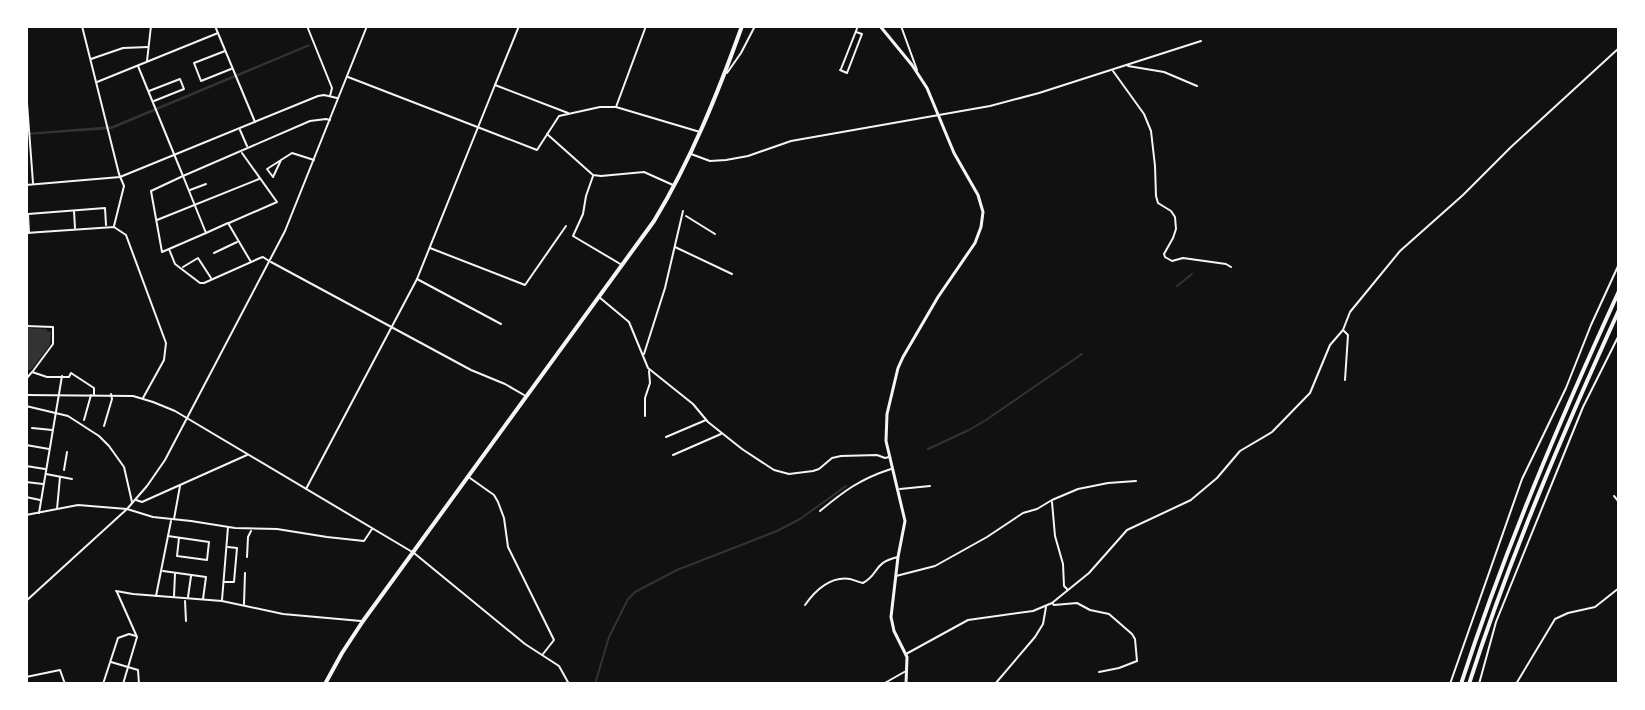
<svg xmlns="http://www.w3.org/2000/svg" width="1645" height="710" font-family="'Asap Condensed',sans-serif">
<rect width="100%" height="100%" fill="#111"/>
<g fill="#333">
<path d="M309,44L310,46L112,129L26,135V133L112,126Z"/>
<path d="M26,328L47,329V331L51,332L50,345L31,370H26Z"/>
</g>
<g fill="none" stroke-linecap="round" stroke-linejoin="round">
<g stroke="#333" stroke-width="2">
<path d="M1177,286L1192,274"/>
<path d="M928,449L969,430L986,420L1082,354"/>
<path d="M595,684L609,637L628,599L635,592L677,570L777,531L800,519L846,486"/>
</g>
<g stroke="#f5f5f5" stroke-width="2">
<path d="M82,26L119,174L124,186L114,226"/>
<path d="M215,26L255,122"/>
<path d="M307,26L332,88L330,96"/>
<path d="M519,26L495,85L568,113"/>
<path d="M901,26L917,70"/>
<path d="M225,51L194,63L201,81L231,69"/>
<path d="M91,59L123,48L148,47"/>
<path d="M147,61L151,26"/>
<path d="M138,66L183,176L310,121L326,119L330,120"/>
<path d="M1128,66L1164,72L1197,86"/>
<path d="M841,69L858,26"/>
<path d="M840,70L847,73L862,34L856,32"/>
<path d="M1113,71L1144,114L1151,131L1155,166L1156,196L1158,203L1171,211L1175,217L1176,229L1173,238L1164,254L1165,257L1172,261L1183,258L1226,264L1231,267"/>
<path d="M97,82L218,33"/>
<path d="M26,90L33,183"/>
<path d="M149,91L180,79L184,89L154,101"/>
<path d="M240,130L247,146"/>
<path d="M547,134L593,175L601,176L644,172L673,185"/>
<path d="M691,154L710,161L726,160L748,156L791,141L990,106L1039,93L1201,41"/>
<path d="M281,160L273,177L267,169L292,153L314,160"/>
<path d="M593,176L586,196L583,214L573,236L622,265"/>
<path d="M190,190L206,184"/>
<path d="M74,211L75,228"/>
<path d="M686,216L715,234"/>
<path d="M157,220L259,179"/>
<path d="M229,223L277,202L242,153"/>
<path d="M26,233L114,227L126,235L166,343L164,360L143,398"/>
<path d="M29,233L28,214L105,208L106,225"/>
<path d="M206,233L169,249L175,264L200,283H204L260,258L263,257L269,261"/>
<path d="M675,247L732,274"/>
<path d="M430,248L525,285L566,226"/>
<path d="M169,249L162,252L151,191L183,176L206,233L228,223L251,262"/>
<path d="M214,253L237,242"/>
<path d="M183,267L198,258L211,278"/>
<path d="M417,279L501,324"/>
<path d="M599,297L629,322L648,368L693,404L708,422L742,449L774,470L789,474L813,471L819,469L832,458L841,456L877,455L885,458L889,457"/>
<path d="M26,326L53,327V344L33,371"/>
<path d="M1344,331L1348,335L1345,380"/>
<path d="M644,354L665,288L683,211"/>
<path d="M26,379L32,372L47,377H69L71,373L94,388V395"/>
<path d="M26,406L68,416L99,436L109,446L124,467L132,502"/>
<path d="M645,416V398L650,383L649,371"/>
<path d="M84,420L91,395"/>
<path d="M104,426L112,399L111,394"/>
<path d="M32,428L52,430"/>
<path d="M666,437L706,420"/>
<path d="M26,445L49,449"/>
<path d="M673,455L721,434"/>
<path d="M26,466L45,469"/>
<path d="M64,470L67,452"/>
<path d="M46,474L72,479"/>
<path d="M470,478L494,495L498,502L504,518L508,547L554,640L543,654"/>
<path d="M26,482L43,484"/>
<path d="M900,489L930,486"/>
<path d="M26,495L27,484"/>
<path d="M1614,496L1619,502"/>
<path d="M26,497L40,500"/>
<path d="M1192,499L1217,478L1240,451L1272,432L1310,393L1330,345L1343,330L1350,312L1400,251L1463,195L1511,147L1619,48"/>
<path d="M136,500L142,502L247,455"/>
<path d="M1052,502L1055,536L1063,564L1064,586L1067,589"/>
<path d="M57,509L60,477"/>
<path d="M820,511C844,491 860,479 891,469"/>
<path d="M39,513L62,376"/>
<path d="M26,515L78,505L127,509L153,517L191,521L235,528L277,529L327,537L364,541L372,529"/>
<path d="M174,519L180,486"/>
<path d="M168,536L209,542L207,560L177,556L179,538"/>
<path d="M247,557L248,537L251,531"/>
<path d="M163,571L206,577L203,599"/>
<path d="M896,576L935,566L987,537L1023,513L1037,509L1052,500L1078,489L1108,483L1136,481"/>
<path d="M224,582H234L237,548L228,547"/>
<path d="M116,591L133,594L222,601L283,614L361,621"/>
<path d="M117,592L137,637L123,684"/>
<path d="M156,596L171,521"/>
<path d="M174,596L175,574"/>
<path d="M188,597L191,576"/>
<path d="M222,600L228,527"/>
<path d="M185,601L186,621"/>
<path d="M1052,603L1054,605L1077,603L1090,610L1109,614L1132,634L1135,639L1137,661L1119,668L1099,672"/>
<path d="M244,604L245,573"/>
<path d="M805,605C815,591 830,576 850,579C854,580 858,582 863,583C880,574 872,563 898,557"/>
<path d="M111,662L138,670L139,684"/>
<path d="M26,677L60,670L65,684"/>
<path d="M103,684L118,638L129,634L136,636"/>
<path d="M679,684H687"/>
<path d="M883,684L906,671"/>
<path d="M995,684L1035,637L1043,624L1046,607"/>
<path d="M1450,684L1522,479L1566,388L1591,325L1619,264"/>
<path d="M1479,684L1496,622L1525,550L1583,407L1619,335"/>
<path d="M1516,684L1555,619L1568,613L1595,607L1619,588"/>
</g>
<g stroke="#f5f5f5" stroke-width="2">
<path d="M727,73L741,53L755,26"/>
<path d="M348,77L537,150L559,116L600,107H616L700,132"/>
<path d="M616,107L646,26"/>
<path d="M26,185L120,177L318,96L324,95L337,98"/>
<path d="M271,262L471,370L505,384L524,395"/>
<path d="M26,395L133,396L153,402L175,411L414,553L525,644L559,666L569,684"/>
<path d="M306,489L417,279L495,85"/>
<path d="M26,601L127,509L147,486L165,460L285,231L367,26"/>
<path d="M906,654L968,620L1033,611L1052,603L1089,573L1127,530L1191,500"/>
</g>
<path stroke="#f5f5f5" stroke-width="3" d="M880,26L912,65L927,88L954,153L978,195L983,212L981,227L975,243L938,297L903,357L898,368L887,414L886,441L905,521L898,557L891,617L894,631L907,657L906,684"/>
<path stroke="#f5f5f5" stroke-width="4" d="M325,684L342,653L363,621L654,221C691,160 718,93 742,26"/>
<g stroke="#f5f5f5" stroke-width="4">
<path d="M1461,684C1505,549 1560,420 1619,291"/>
<path d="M1469,684C1510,556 1563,433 1619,310"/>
</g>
</g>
<rect width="1645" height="710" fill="none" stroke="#ffffff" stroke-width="56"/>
</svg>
